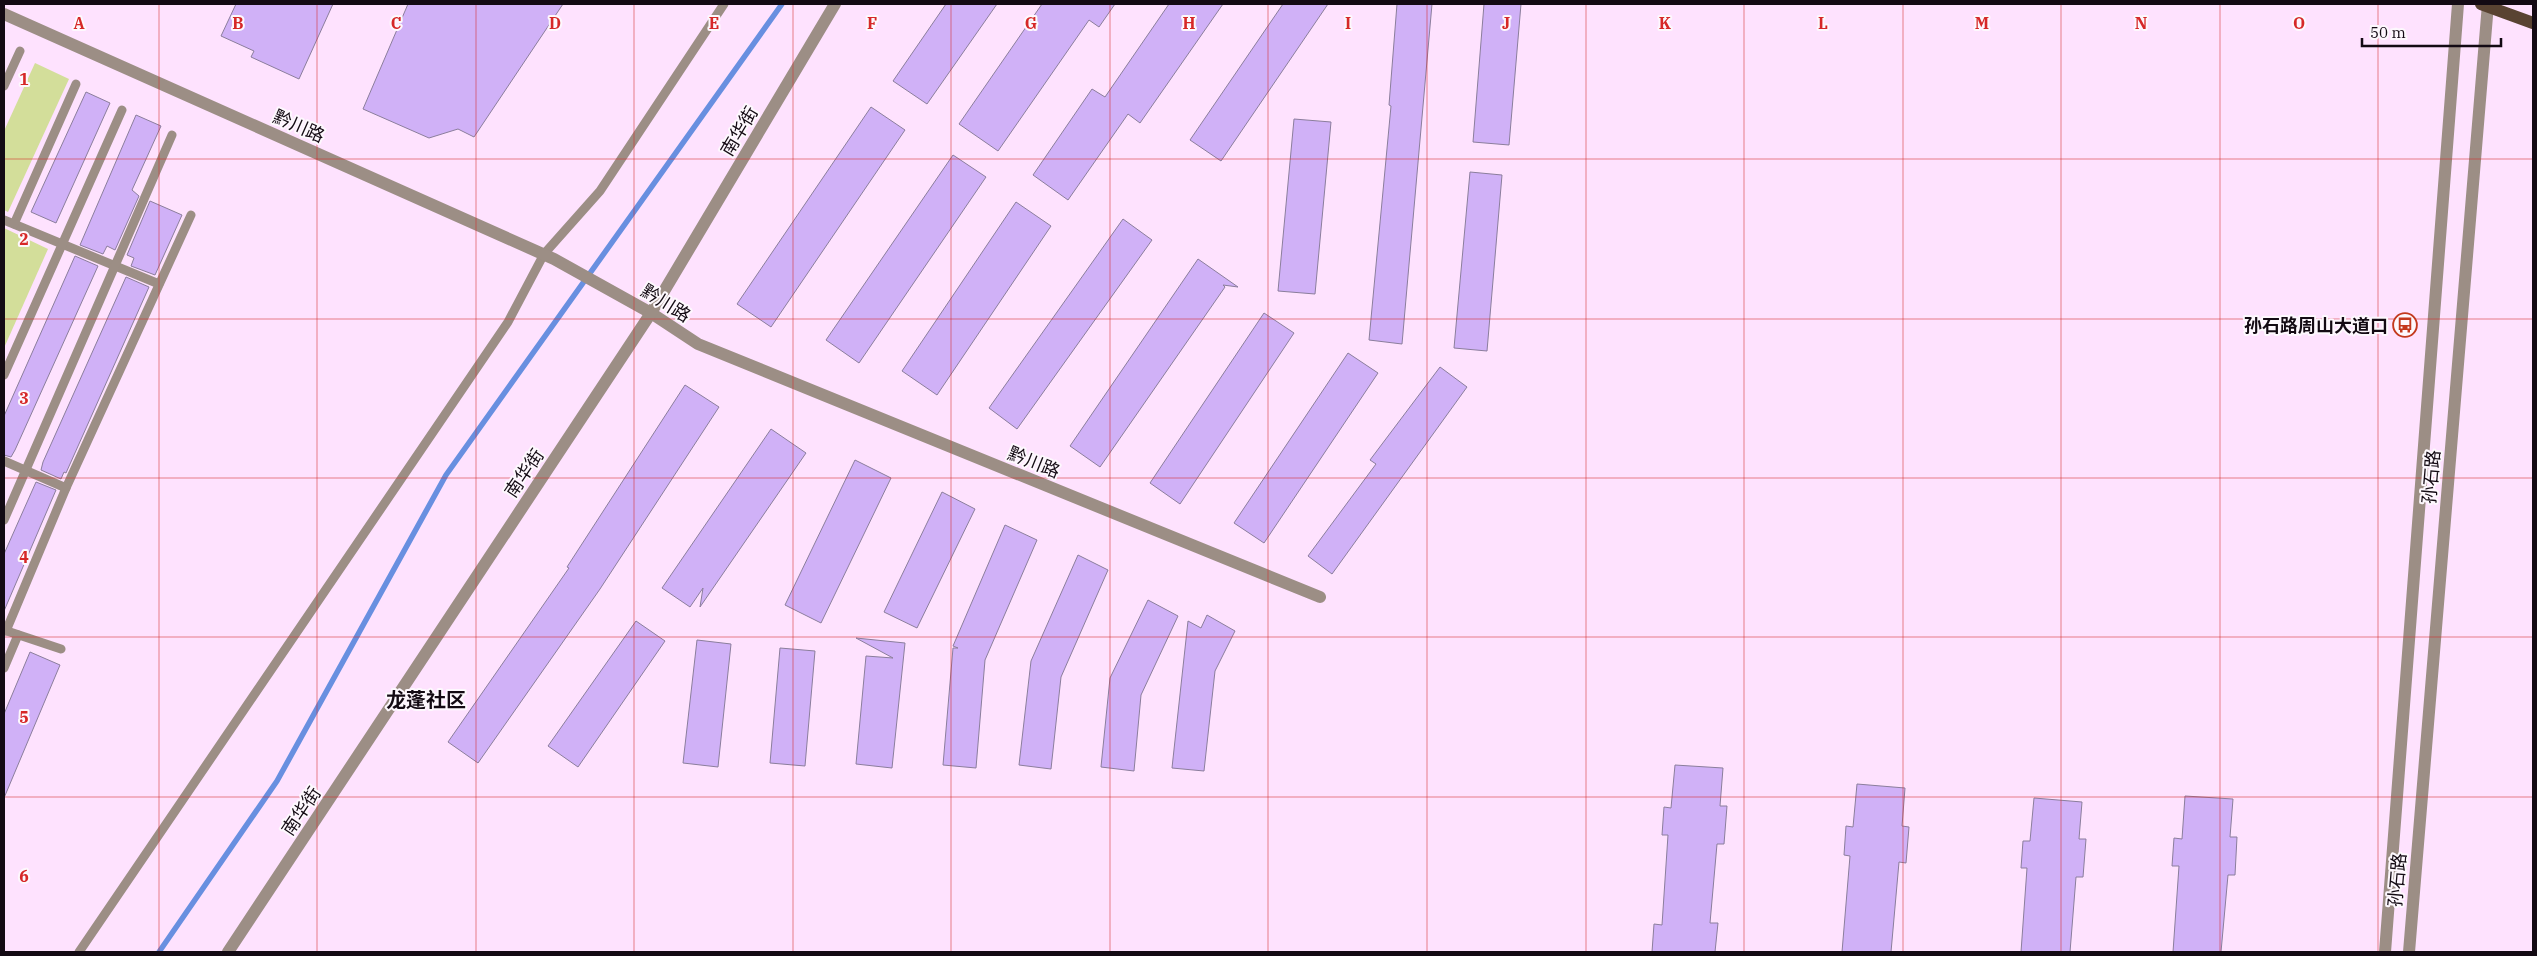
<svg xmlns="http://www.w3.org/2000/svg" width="2537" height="956" font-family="'IBM Plex Serif','Noto Sans SC',serif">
<rect width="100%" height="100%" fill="#fee2fe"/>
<g fill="#d3de9a">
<path d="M35,63L69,79L8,212L4,210V131Z"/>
<path d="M4,228L48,249L4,348Z"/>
</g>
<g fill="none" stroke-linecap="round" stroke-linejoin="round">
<path stroke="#688fe0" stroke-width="5.5" d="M159,952L277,781L446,475L782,4"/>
</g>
<g fill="#d0b1f7" stroke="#8b7e9c">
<path d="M236,4H333L299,79L251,57L254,51L221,36Z"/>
<path d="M408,4H563L474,137L458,129L429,138L363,109Z"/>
<path d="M946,4H997L927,104L893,81Z"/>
<path d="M1042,4H1115L1099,27L1089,20L998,151L959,124Z"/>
<path d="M1169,4H1223L1140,123L1128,114L1068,200L1033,175L1092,89L1105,97Z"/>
<path d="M1283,4H1328L1221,161L1190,140Z"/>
<path d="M1397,4H1432L1402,344L1369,340L1391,106L1389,105Z"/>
<path d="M1484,4H1521L1509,145L1473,142Z"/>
<path d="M86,92L110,103L56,223L31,212Z"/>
<path d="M871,107L905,130L771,327L737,304Z"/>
<path d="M136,115L161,126L132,190L139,196L115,250L107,246L103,254L80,245Z"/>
<path d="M1294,119L1331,122L1315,294L1278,291Z"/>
<path d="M953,155L986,177L859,363L826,340Z"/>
<path d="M1470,172L1502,175L1487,351L1454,348Z"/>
<path d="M150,201L182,215L155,275L131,266L134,258L127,255Z"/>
<path d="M1016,202L1051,226L937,395L902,371Z"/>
<path d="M1123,219L1152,240L1017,429L989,408Z"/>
<path d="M75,256L98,266L15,450L11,457L4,455V416Z"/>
<path d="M1198,259L1238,287L1223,285L1225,287L1100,467L1070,446Z"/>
<path d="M126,277L149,287L66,473L64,472L61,479L41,470L43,462Z"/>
<path d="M1264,313L1294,333L1180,504L1150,483Z"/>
<path d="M1348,353L1378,373L1264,543L1234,523Z"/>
<path d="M1440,367L1467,387L1332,574L1308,556L1376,464L1370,460Z"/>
<path d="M685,385L719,407L600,589L478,763L448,742L569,568L567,567Z"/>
<path d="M771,429L806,453L700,607L703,588L690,607L662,588Z"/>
<path d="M855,460L891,478L821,623L785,605Z"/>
<path d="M36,482L56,490L4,611V554Z"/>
<path d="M942,492L975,509L917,628L884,612Z"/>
<path d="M1005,525L1037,540L985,660L976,768L943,765L953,648H958L953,646Z"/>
<path d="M1078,555L1108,570L1061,677L1051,769L1019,765L1031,661Z"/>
<path d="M1148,600L1178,616L1141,695L1134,771L1101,767L1110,678Z"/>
<path d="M1207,615L1235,631L1215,671L1204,771L1172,768L1188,621L1201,628Z"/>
<path d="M636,621L665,641L578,767L548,746Z"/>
<path d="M856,638L905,643L892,768L856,764L866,656L893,658Z"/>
<path d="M697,640L731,644L718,767L683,763Z"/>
<path d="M780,648L815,651L805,766L770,763Z"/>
<path d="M30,652L60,665L4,798V714Z"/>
<path d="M1675,765L1723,768L1720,806H1727L1724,844H1717L1710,923H1718L1715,952H1652L1654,924L1662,925L1668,835H1662L1664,807L1671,808Z"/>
<path d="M1857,784L1905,788L1902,826L1909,827L1906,863L1899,862L1891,952H1842L1850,856L1844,855L1846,826L1853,827Z"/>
<path d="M2185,796L2233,799L2230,837H2237L2235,875H2228L2221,952H2173L2179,866H2172L2174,838L2182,839Z"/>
<path d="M2034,798L2082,802L2079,839H2086L2083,877H2076L2070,952H2021L2027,868H2021L2023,841H2030Z"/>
</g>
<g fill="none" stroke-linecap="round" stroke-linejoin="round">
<g stroke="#9c8e85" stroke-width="9">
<path d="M4,86L20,51"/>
<path d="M4,220L159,284"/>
<path d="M14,224L76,84"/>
<path d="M4,375L122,110"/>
<path d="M4,461L66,488"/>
<path d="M4,520L172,135"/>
<path d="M4,630L61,649"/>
<path d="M6,631L66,488L191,215"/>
<path d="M4,668L18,635"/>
<path d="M79,952L508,322L544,254L600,191L724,4"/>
</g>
<g stroke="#9c8e85" stroke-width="12">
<path d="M4,14L554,259L651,313L698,344L1320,597"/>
<path d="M228,952L651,313L835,4"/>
</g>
<g stroke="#9c8e85" stroke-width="12">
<path d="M2385,952L2458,4"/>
<path d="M2409,952L2488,4"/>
</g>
<path stroke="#594332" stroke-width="12" d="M2481,4L2533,23"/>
</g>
<path fill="none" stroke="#d62828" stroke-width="1" stroke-opacity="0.55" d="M159,4V952M317,4V952M476,4V952M634,4V952M793,4V952M951,4V952M1110,4V952M1268,4V952M1427,4V952M1586,4V952M1744,4V952M1903,4V952M2061,4V952M2220,4V952M2378,4V952M4,159H2533M4,319H2533M4,478H2533M4,637H2533M4,797H2533"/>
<defs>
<g id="bus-ring" transform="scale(1.25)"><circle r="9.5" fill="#fdf8fd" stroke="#c3381d" stroke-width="1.5"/><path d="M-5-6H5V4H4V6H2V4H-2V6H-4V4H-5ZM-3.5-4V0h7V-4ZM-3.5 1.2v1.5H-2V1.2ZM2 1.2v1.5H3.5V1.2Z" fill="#c3381d"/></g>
</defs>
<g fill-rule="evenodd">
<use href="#bus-ring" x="2405" y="325"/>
</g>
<g text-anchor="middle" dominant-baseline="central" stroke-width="4" stroke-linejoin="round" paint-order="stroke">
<g font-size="18" fill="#130a13" stroke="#fdf8fd">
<text transform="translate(299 126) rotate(24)">黔川路</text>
<text transform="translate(739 131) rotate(-59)">南华街</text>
<text transform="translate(666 303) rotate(32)">黔川路</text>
<text transform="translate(1034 462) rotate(22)">黔川路</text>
<text transform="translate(524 473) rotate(-56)">南华街</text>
<text transform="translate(2431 477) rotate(-85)">孙石路</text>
<text transform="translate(301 811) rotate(-56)">南华街</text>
<text transform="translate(2397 880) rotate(-85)">孙石路</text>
</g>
<g font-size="18" font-weight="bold" fill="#130a13" stroke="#fdf8fd" text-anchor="end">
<text x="2388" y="325">孙石路周山大道口</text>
</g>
<g font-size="20" font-weight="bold" fill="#130a13" stroke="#fdf8fd">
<text x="426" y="699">龙蓬社区</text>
</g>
</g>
<g font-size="16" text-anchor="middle" font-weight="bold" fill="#d62828" stroke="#fdf8fd" stroke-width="4" stroke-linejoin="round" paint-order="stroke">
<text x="79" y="29">A</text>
<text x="238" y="29">B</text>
<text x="396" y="29">C</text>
<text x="555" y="29">D</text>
<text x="714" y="29">E</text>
<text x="872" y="29">F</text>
<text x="1031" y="29">G</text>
<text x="1189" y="29">H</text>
<text x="1348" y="29">I</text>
<text x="1506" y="29">J</text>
<text x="1665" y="29">K</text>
<text x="1823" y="29">L</text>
<text x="1982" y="29">M</text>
<text x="2141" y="29">N</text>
<text x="2299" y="29">O</text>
<text x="24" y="85">1</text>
<text x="24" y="245">2</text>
<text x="24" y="404">3</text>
<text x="24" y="563">4</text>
<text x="24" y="723">5</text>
<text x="24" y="882">6</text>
</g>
<rect width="2537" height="956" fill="none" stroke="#130a13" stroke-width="10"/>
<path d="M2362 38v8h139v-8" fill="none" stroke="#130a13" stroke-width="2.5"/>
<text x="2370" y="38" font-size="15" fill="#130a13" stroke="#fdf8fd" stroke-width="4" paint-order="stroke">50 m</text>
</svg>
